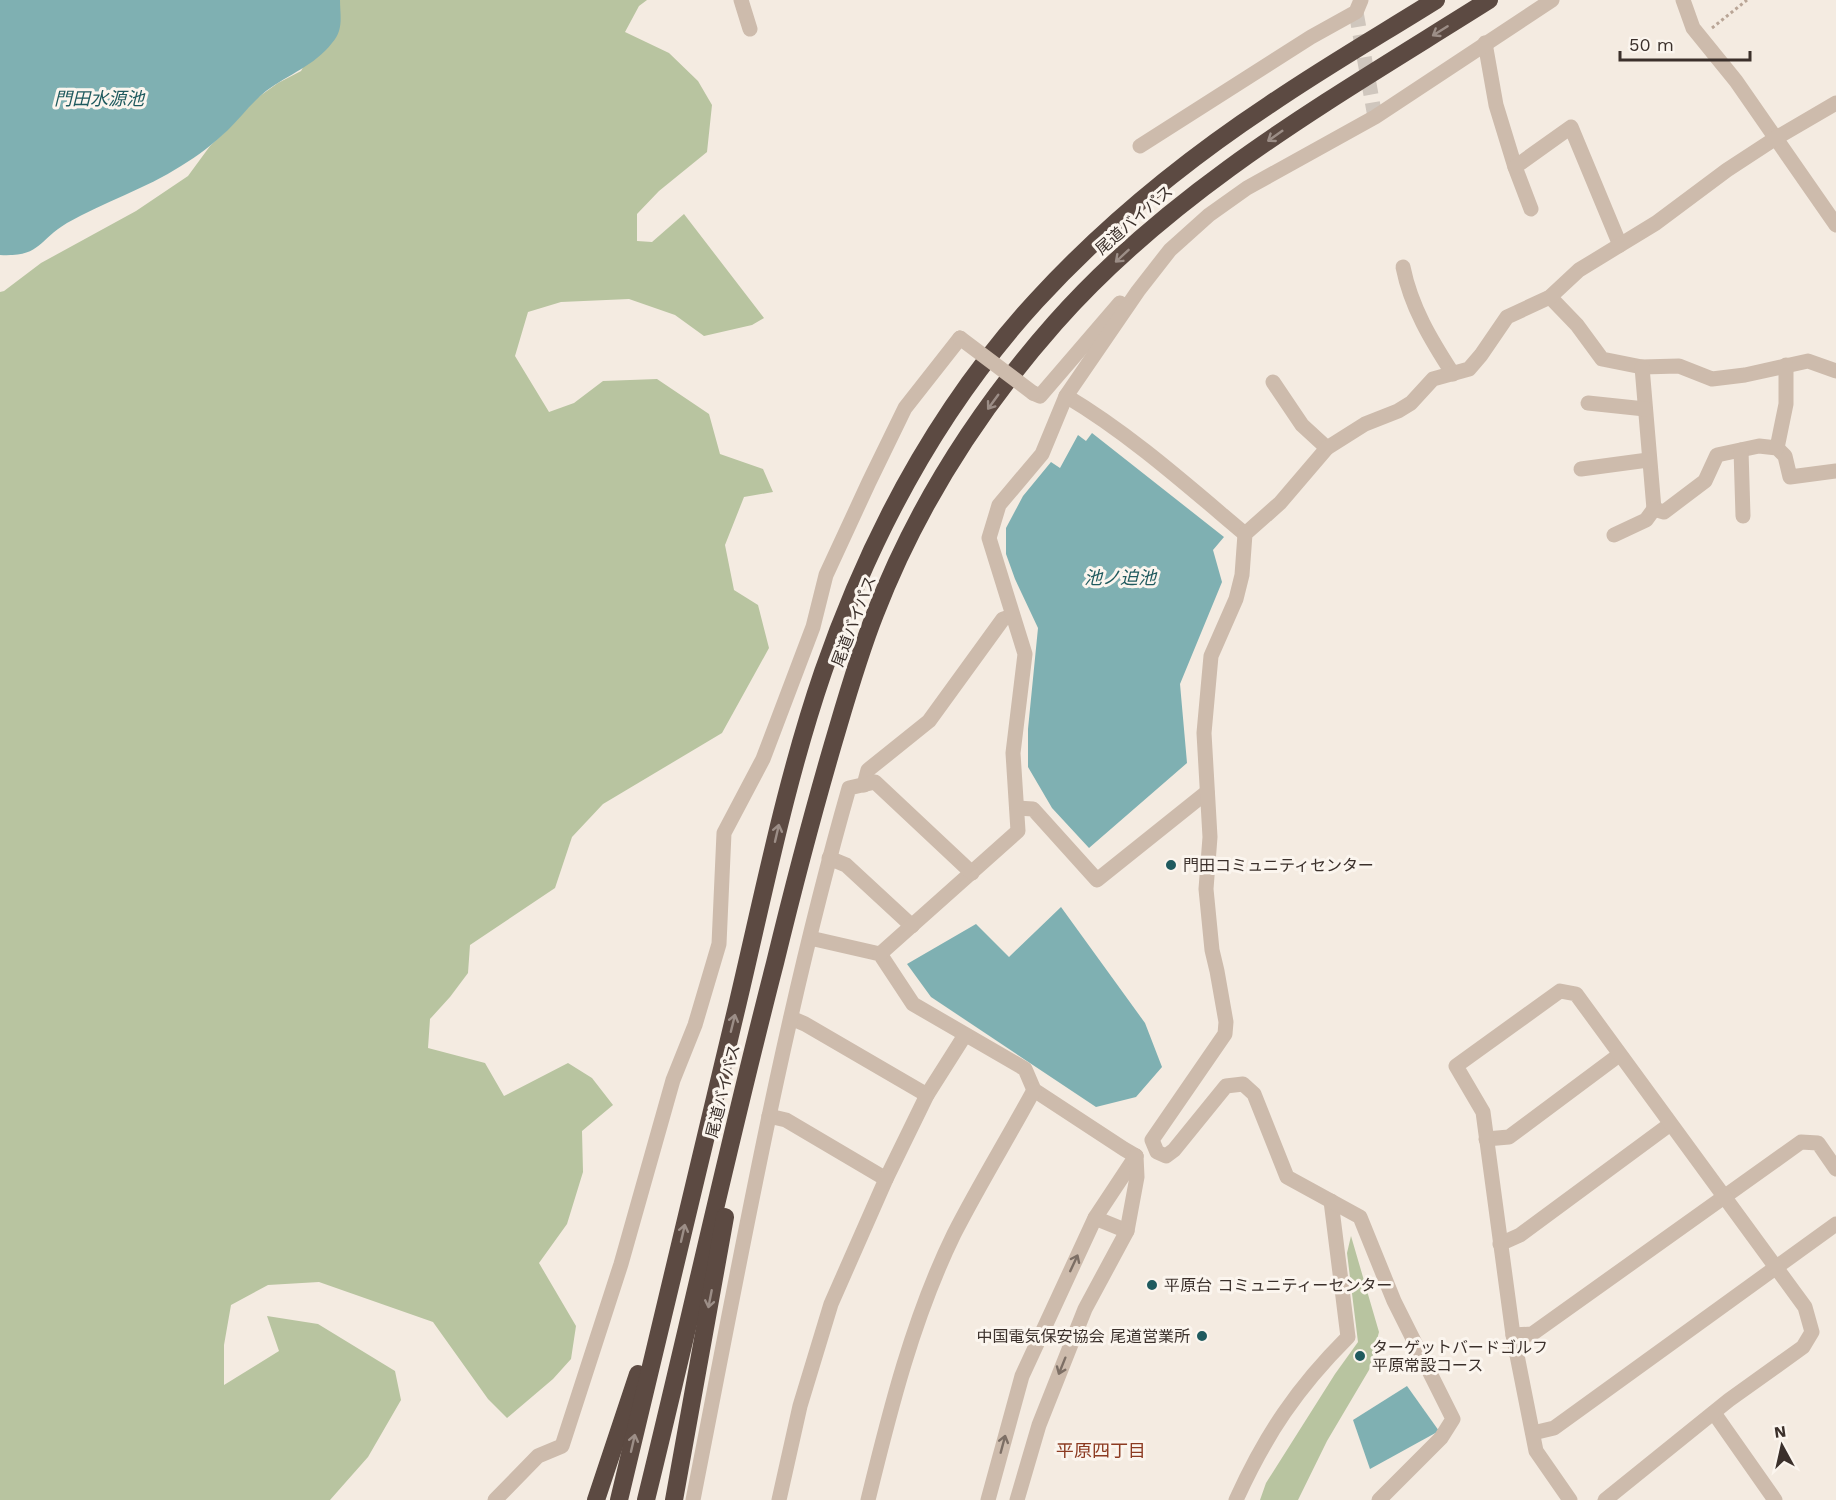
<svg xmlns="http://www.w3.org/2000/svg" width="1836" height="1500" font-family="'Work Sans','Noto Sans JP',sans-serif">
<rect width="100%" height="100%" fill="#f4ebe1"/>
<g fill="#b8c4a0">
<path d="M340,0H647L639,6L625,32L669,53L698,81L712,105L707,152L659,191L637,214V241L652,242L684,214L764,318L752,325L704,336L675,315L629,299L561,302L528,312L515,356L549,412L574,403L603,381L657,379L709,414L720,454L763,469L773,492L744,497L725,545L734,590L758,605L769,648L722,733L603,804L572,837L555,888L470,945L468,973L450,997L430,1019L428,1048L485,1063L504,1096L568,1063L592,1078L613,1105L582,1131L583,1172L567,1224L539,1263L576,1326L571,1359L553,1379L507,1418L488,1399L433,1322L319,1282L268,1285L231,1305L224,1345V1385L279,1351L267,1316L318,1324L395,1371L401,1400L368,1457L330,1500H0V292L4,291L41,263L136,211L188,176L210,146L228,129L257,98L278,83L301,71Z"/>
<path d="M1351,1236L1379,1332L1369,1370L1327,1441L1298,1500H1260L1266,1483L1335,1374L1358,1342L1347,1253Z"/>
</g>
<g fill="#7fb0b2">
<path d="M0,0H340C340,16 344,30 332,43C314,66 289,74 266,91C252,102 241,117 228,130C214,143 198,156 181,166C145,189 104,202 67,223C37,241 41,257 0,255Z"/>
<path d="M1092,433L1224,537L1213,550L1222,582L1180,684L1187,763L1089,848L1052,808L1028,767V729L1038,628L1015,579L1006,554V528L1023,496L1051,462L1060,468L1078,435L1086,441Z"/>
<path d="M1061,907L1145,1023L1162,1067L1136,1097L1096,1107L931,997L907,964L976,924L1009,957Z"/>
<path d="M1407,1386L1439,1431L1370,1469L1353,1420Z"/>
</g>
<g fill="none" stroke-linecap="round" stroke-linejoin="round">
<path stroke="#cfc6bd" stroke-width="15" stroke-dasharray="15 8" stroke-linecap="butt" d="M1356,12L1375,117"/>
<path stroke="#b9a596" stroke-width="3" stroke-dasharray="3 3" stroke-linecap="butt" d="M1712,28L1747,0"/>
<g stroke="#cdbbac" stroke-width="15">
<path d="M741,0L750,29"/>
<path d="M1683,0L1693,28L1736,81L1836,225"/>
<path d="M1485,43L1496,105L1515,167L1531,209"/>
<path d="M1140,146L1311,37L1356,12L1361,0"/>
<path d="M1515,167L1571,127L1620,245"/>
<path d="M1403,267C1411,307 1431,340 1453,374"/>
<path d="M1550,297L1577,325L1602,359L1642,367L1679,366L1712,379L1745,375L1808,361L1836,371"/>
<path d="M1642,367L1654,509L1664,512L1705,481L1717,455L1759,446L1777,448L1785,456L1790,477L1836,471"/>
<path d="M1273,382L1302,425L1327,448"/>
<path d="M1033,393L1040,396L1120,303"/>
<path d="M1066,396C1130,434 1188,486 1245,534"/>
<path d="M1588,403L1645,409"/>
<path d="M1777,448L1786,404V365"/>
<path d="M1741,450L1743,516"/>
<path d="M1581,469L1648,460"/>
<path d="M1614,535L1646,520L1654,509"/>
<path d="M864,785L868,770L929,721L1003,619L1012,616"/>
<path d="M1017,808L1033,809L1097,880L1207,792"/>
<path d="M829,858L846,865L912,926"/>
<path d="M810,938L880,954L913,1004L1025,1069L1034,1090L1124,1149L1136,1156"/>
<path d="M880,954L1018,831L1013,753L1025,654L989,538L999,505L1042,454L1066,396L1138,291L1170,250L1209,215L1247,188L1375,117L1552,0"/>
<path d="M791,1018L805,1024L927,1095"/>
<path d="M769,1116L786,1120L886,1179"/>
<path d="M1486,1139L1509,1137L1619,1055"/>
<path d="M1500,1244L1520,1235L1669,1125"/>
<path d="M1513,1335L1532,1334L1801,1142L1818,1143L1836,1169"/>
<path d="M1714,1413L1775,1500"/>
<path d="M1533,1433L1554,1428L1836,1224"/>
<path d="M495,1500L538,1456L562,1446L621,1264L673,1080L695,1025L719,944L724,833L763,759L813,627L826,575L869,482L905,408L960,338"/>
<path d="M693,1500C740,1262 782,1022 849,788L875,782L972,873"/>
<path d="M779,1500L800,1406L831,1304L886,1179L927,1095L965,1035"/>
<path d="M868,1500C890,1410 913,1318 954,1234C979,1185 1008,1138 1034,1090"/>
<path d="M1236,1500C1266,1434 1297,1388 1348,1337L1331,1201"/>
<path d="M1379,1500L1441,1438L1453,1419L1394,1301L1360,1217L1287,1177L1254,1094L1243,1084L1226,1086L1174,1150L1166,1156L1157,1152L1152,1140L1225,1034L1226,1022L1217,971L1212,950L1206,889L1210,837L1204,733L1211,656L1236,599L1242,575L1245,534L1280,503L1327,448L1365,424L1398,411L1411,403L1433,379L1469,369L1481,355L1507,317L1550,297L1579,270L1656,223L1727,170L1776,138L1836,103"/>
<path d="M1570,1500L1536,1451L1513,1335L1483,1112L1456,1066L1560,991L1576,994L1805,1307L1812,1332L1803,1347L1729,1400L1605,1500"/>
</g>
<g stroke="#cdbbac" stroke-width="15">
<path d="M1095,1218L1127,1231"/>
<path d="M988,1500L1022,1376L1095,1218L1136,1156"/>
<path d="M1017,1500L1039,1425L1085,1309L1127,1231L1137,1177L1136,1156"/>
</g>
<g stroke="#5c4a42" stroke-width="18">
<path d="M596,1500L638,1374"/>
<path d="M619,1500C658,1334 698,1168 738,1002C764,892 786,780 823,672C870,536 938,408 1036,301C1103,228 1186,160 1269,105C1323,68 1380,35 1436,0"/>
<path d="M646,1500C690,1321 729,1141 775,963C793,889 812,816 833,744C846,700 858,657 875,614C916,508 979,409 1055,323C1176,186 1337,96 1489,0"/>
<path d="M674,1500L725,1217"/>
</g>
<path stroke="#cdbbac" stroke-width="15" d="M960,338L1033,393"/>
</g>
<defs><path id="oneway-shaft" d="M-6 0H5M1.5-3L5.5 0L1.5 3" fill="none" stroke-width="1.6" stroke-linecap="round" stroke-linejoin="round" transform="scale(1.5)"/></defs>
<g stroke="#9c8e87">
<use href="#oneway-shaft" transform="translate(1440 31) rotate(148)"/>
<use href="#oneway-shaft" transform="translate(1275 136) rotate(145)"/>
<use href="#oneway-shaft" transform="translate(1122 256) rotate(137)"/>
<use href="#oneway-shaft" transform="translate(993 402) rotate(126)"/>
<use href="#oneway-shaft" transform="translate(777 833) rotate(-77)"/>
<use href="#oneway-shaft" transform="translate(733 1023) rotate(-76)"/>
<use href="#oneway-shaft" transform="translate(683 1233) rotate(-77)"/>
<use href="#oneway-shaft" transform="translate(710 1299) rotate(101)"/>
<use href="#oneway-shaft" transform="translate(633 1443) rotate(-77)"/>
</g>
<g stroke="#7d6f65">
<use href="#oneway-shaft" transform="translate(1074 1263) rotate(-65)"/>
<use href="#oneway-shaft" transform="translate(1062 1366) rotate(112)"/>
<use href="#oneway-shaft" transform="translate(1003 1444) rotate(-75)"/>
</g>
<g fill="#1f5a5e" stroke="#fbf5ee" stroke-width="2">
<circle cx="1171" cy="865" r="6"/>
<circle cx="1152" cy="1285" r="6"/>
<circle cx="1202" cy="1336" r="6"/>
<circle cx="1360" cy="1356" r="6"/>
</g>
<g text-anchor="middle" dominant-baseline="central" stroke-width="6" stroke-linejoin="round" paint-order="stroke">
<g font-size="16" fill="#3b302b" stroke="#fbf5ee">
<text transform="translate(1134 220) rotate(-41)">尾道バイパス</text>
<text transform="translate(854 621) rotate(-69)">尾道バイパス</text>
<text transform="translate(723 1091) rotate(-76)">尾道バイパス</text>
</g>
<g font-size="16" fill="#3b302b" stroke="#fbf5ee" text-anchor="start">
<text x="1183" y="865">門田コミュニティセンター</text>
<text x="1164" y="1285">平原台 コミュニティーセンター</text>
<text x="1190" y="1336" text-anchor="end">中国電気保安協会 尾道営業所</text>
<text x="1372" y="1347">ターゲットバードゴルフ<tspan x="1372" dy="18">平原常設コース</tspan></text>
</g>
<g font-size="18" font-style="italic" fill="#1f5a5e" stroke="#fbf5ee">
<text x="99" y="98">門田水源池</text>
<text x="1120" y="577">池ノ迫池</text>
</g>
<g font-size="18" fill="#8c3b22" stroke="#fbf5ee">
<text x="1101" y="1450">平原四丁目</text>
</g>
</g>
<g transform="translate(1782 1446) rotate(352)" stroke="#fbf5ee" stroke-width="4.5" paint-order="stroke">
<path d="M0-4.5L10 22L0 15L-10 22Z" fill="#3b302b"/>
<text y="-9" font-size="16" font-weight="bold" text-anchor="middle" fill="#3b302b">N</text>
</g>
<path d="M1620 51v9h130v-9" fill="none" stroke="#3b302b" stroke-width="3"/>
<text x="1629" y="51" font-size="18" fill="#3b302b" stroke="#fbf5ee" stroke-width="4.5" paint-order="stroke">50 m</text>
</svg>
